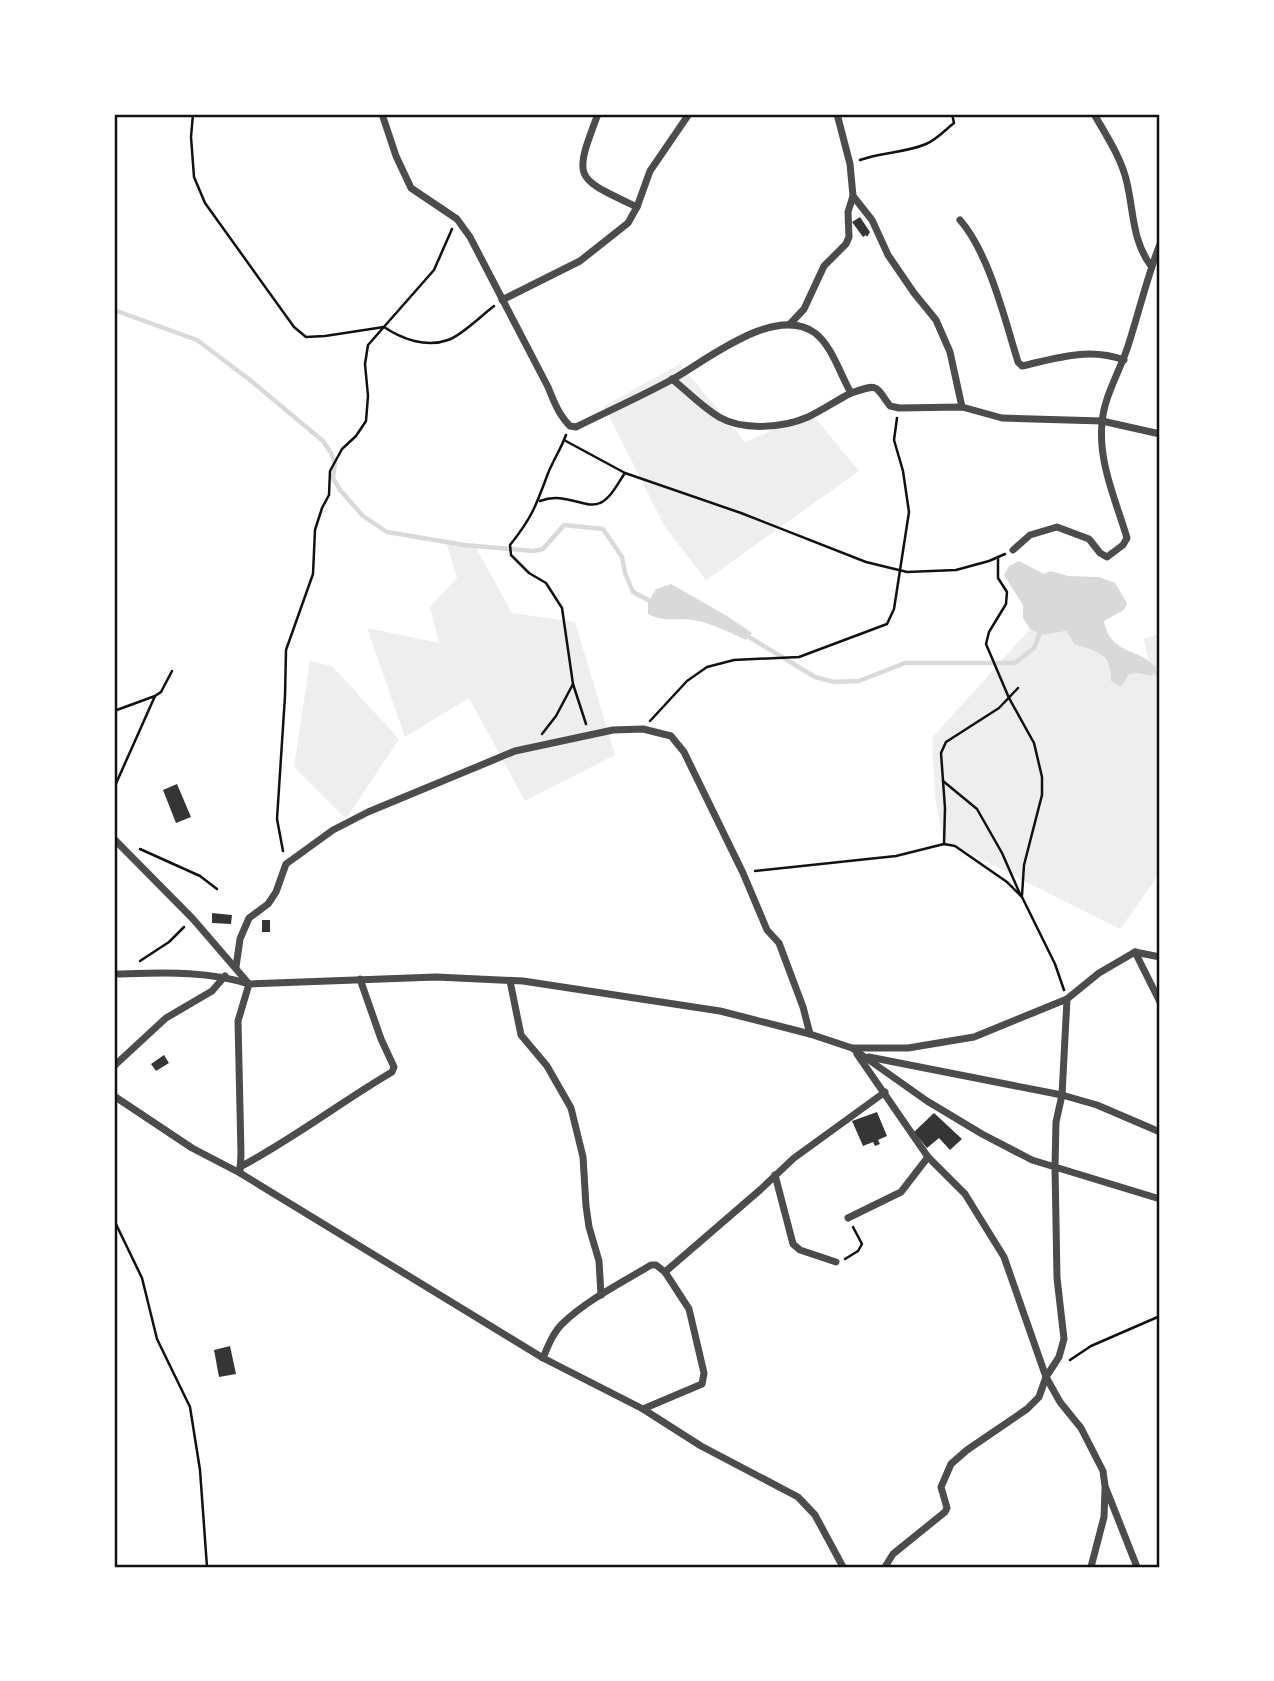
<svg xmlns="http://www.w3.org/2000/svg" width="1274" height="1681" font-family="'Fira Sans',sans-serif">
<rect width="100%" height="100%" fill="#fff"/>
<g fill="#eee">
<path d="M680,364L745,442L811,413L859,471L706,580L665,527L604,406Z"/>
<path d="M446,542L475,546L512,613L575,622L615,755L525,801L469,698L405,737L367,628L439,643L430,607L457,578Z"/>
<path d="M1030,629L1043,635L1066,631L1075,645L1098,651L1112,669L1129,674L1156,668L1148,658L1144,639L1160,633V873L1120,929L955,846L944,844L935,797L932,738Z"/>
<path d="M310,661L332,666L399,739L346,819L294,767Z"/>
</g>
<g fill="#d9d9d9">
<path d="M1019,561L1044,574L1051,571L1068,576L1099,577L1115,583L1127,603L1124,610L1104,621C1110,655 1138,647 1157,668L1151,676L1138,673L1129,674L1121,687L1111,681C1112,654 1096,650 1075,645L1066,631L1043,635L1030,629L1023,618V605L1004,575L1009,566Z"/>
<path d="M671,584L727,616L752,633L746,640C729,632 711,623 693,620C678,618 662,622 648,614V602L656,589Z"/>
</g>
<g fill="none" stroke-linecap="round" stroke-linejoin="round">
<g stroke="#d9d9d9" stroke-width="4.5">
<path d="M114,310L197,340L250,380L323,441L331,453L335,463L333,478L340,490L363,516L387,532L464,545L533,551L543,549L564,525L603,529L622,557L625,573L633,592L654,603"/>
<path d="M744,634L815,677L834,682L859,681L905,663H1015L1034,648L1041,630"/>
<path d="M1149,668L1160,675"/>
</g>
</g>
<g fill="#353535">
<path d="M860,217L870,232L867,237L866,235L863,237L852,222Z"/>
<path d="M177,784L191,817L176,823L163,790Z"/>
<path d="M212,913L232,915L231,924L212,923Z"/>
<rect x="262" y="920" width="8" height="12"/>
<path d="M164,1055L169,1063L156,1071L151,1064Z"/>
<path d="M877,1112L887,1136L878,1140L880,1144L875,1146L873,1142L863,1146L852,1121Z"/>
<path d="M934,1113L962,1139L950,1150L939,1138L927,1148L914,1132Z"/>
<path d="M230,1346L236,1374L219,1377L214,1350Z"/>
</g>
<g fill="none" stroke-linecap="round" stroke-linejoin="round">
<g stroke="#111" stroke-width="2.5">
<path d="M193,114L191,137L194,177L205,203L294,327L306,337L325,336L384,327C402,339 426,348 448,340C461,336 482,315 494,306"/>
<path d="M860,160C882,152 905,153 926,144C936,140 945,130 954,123L952,114"/>
<path d="M566,435C561,449 552,462 547,476C536,506 531,519 510,545L511,555L529,573L546,583L562,608L573,684L586,724"/>
<path d="M564,440L625,473L741,513L866,562L907,572L956,570L989,561L1005,554"/>
<path d="M540,501C565,491 586,510 600,503C611,498 618,483 625,473"/>
<path d="M998,557V578L1007,592L1006,604L989,632L986,644L1009,698L1034,743L1042,777V795L1024,865L1022,895"/>
<path d="M114,711L155,696L161,692L172,671"/>
<path d="M650,721L687,681L707,667L734,660L799,657L887,624L894,609L909,512L903,471L894,440L897,418"/>
<path d="M542,734L556,716L573,684"/>
<path d="M943,781L977,809L1002,853L1020,894"/>
<path d="M114,788L155,696"/>
<path d="M944,844L945,808L941,753L946,742L999,708L1018,688"/>
<path d="M140,849L200,876L217,889"/>
<path d="M283,851L277,819L285,696L286,650L313,574L315,530L322,508L329,495L330,471L342,449L356,436L366,421L368,396L365,364L368,345L434,270L452,229"/>
<path d="M755,871L896,856L944,844L955,846L1007,882L1022,897L1055,964L1064,990"/>
<path d="M140,961L169,942L184,927"/>
<path d="M114,1220L142,1278L157,1339L190,1407L200,1470L207,1567"/>
<path d="M845,1259L858,1251L862,1244L853,1227"/>
<path d="M1070,1360L1091,1346L1160,1316"/>
</g>
<g stroke="#4c4c4c" stroke-width="7">
<path d="M382,114L396,156L411,188L457,219L470,237L548,387C554,402 559,415 570,426L576,427C608,411 642,396 673,379C707,360 775,304 815,333C832,346 840,374 851,393C879,384 874,384 890,406L899,408L962,407L1002,418L1102,421L1160,434"/>
<path d="M598,114C573,180 574,177 637,207"/>
<path d="M837,114L850,164L853,196L872,220L888,255L914,293L936,320L950,352L962,407"/>
<path d="M1094,114C1106,135 1122,159 1127,183C1134,213 1132,240 1151,266"/>
<path d="M960,220C989,253 1005,320 1018,362L1022,366C1057,358 1089,347 1124,360"/>
<path d="M502,300L580,261L628,223L637,207L650,171L689,114"/>
<path d="M790,324L804,309L824,266L846,244L849,237L848,212L853,196"/>
<path d="M672,379C687,391 702,407 719,417C743,431 783,428 808,417C823,410 837,400 851,393"/>
<path d="M1013,550L1030,535L1057,527L1089,539L1100,553L1107,557L1123,545L1127,538C1116,501 1098,462 1102,423C1104,396 1120,371 1128,346C1139,312 1147,277 1160,244"/>
<path d="M114,839L193,919L249,984L436,977L523,981L720,1011L810,1034L852,1048L927,1101L982,1134L1032,1160L1160,1199"/>
<path d="M1135,952L1160,1002"/>
<path d="M236,967L240,939L249,918L268,904L276,892L286,864L333,830L368,812L515,751L613,730L643,729L671,736L684,752L743,873L767,930L779,943L803,1007L810,1034"/>
<path d="M114,974C160,973 205,970 249,984L238,1021L241,1154L240,1173L543,1358L643,1409L702,1384L704,1373L689,1309L665,1272"/>
<path d="M510,981L521,1035L547,1066L571,1108L583,1157L586,1206L589,1227L599,1261L601,1295"/>
<path d="M853,1048H908L974,1037L1067,999"/>
<path d="M857,1054L928,1157L965,1194L1004,1257L1046,1377L1060,1402L1081,1428L1103,1471L1105,1486L1137,1567"/>
<path d="M869,1057L1062,1095L1097,1105L1160,1132"/>
<path d="M114,1066L166,1018L212,991L225,976"/>
<path d="M114,1096L192,1148L240,1173"/>
<path d="M240,1167C293,1139 341,1102 392,1072L394,1067L381,1039L360,979"/>
<path d="M775,1175L793,1244L800,1250L836,1262"/>
<path d="M848,1218L901,1192L928,1157"/>
<path d="M543,1358C548,1346 553,1333 562,1324C587,1300 621,1283 651,1265H656L665,1272L760,1190L794,1158L885,1092"/>
<path d="M643,1409L701,1446L798,1497L815,1515L843,1567"/>
<path d="M885,1567L893,1554L945,1512L947,1508L941,1487L951,1464L967,1450L1027,1409L1039,1397L1046,1377L1059,1357L1064,1339L1057,1278L1055,1167L1056,1122L1062,1095L1067,999L1099,973L1135,952L1160,957"/>
<path d="M1091,1567L1104,1517L1105,1489"/>
</g>
</g>
<rect width="1274" height="1681" fill="none" stroke="#ffffff" stroke-width="231"/>
<rect x="116" y="116" width="1042" height="1450" fill="none" stroke="#111" stroke-width="2.5"/>
</svg>
